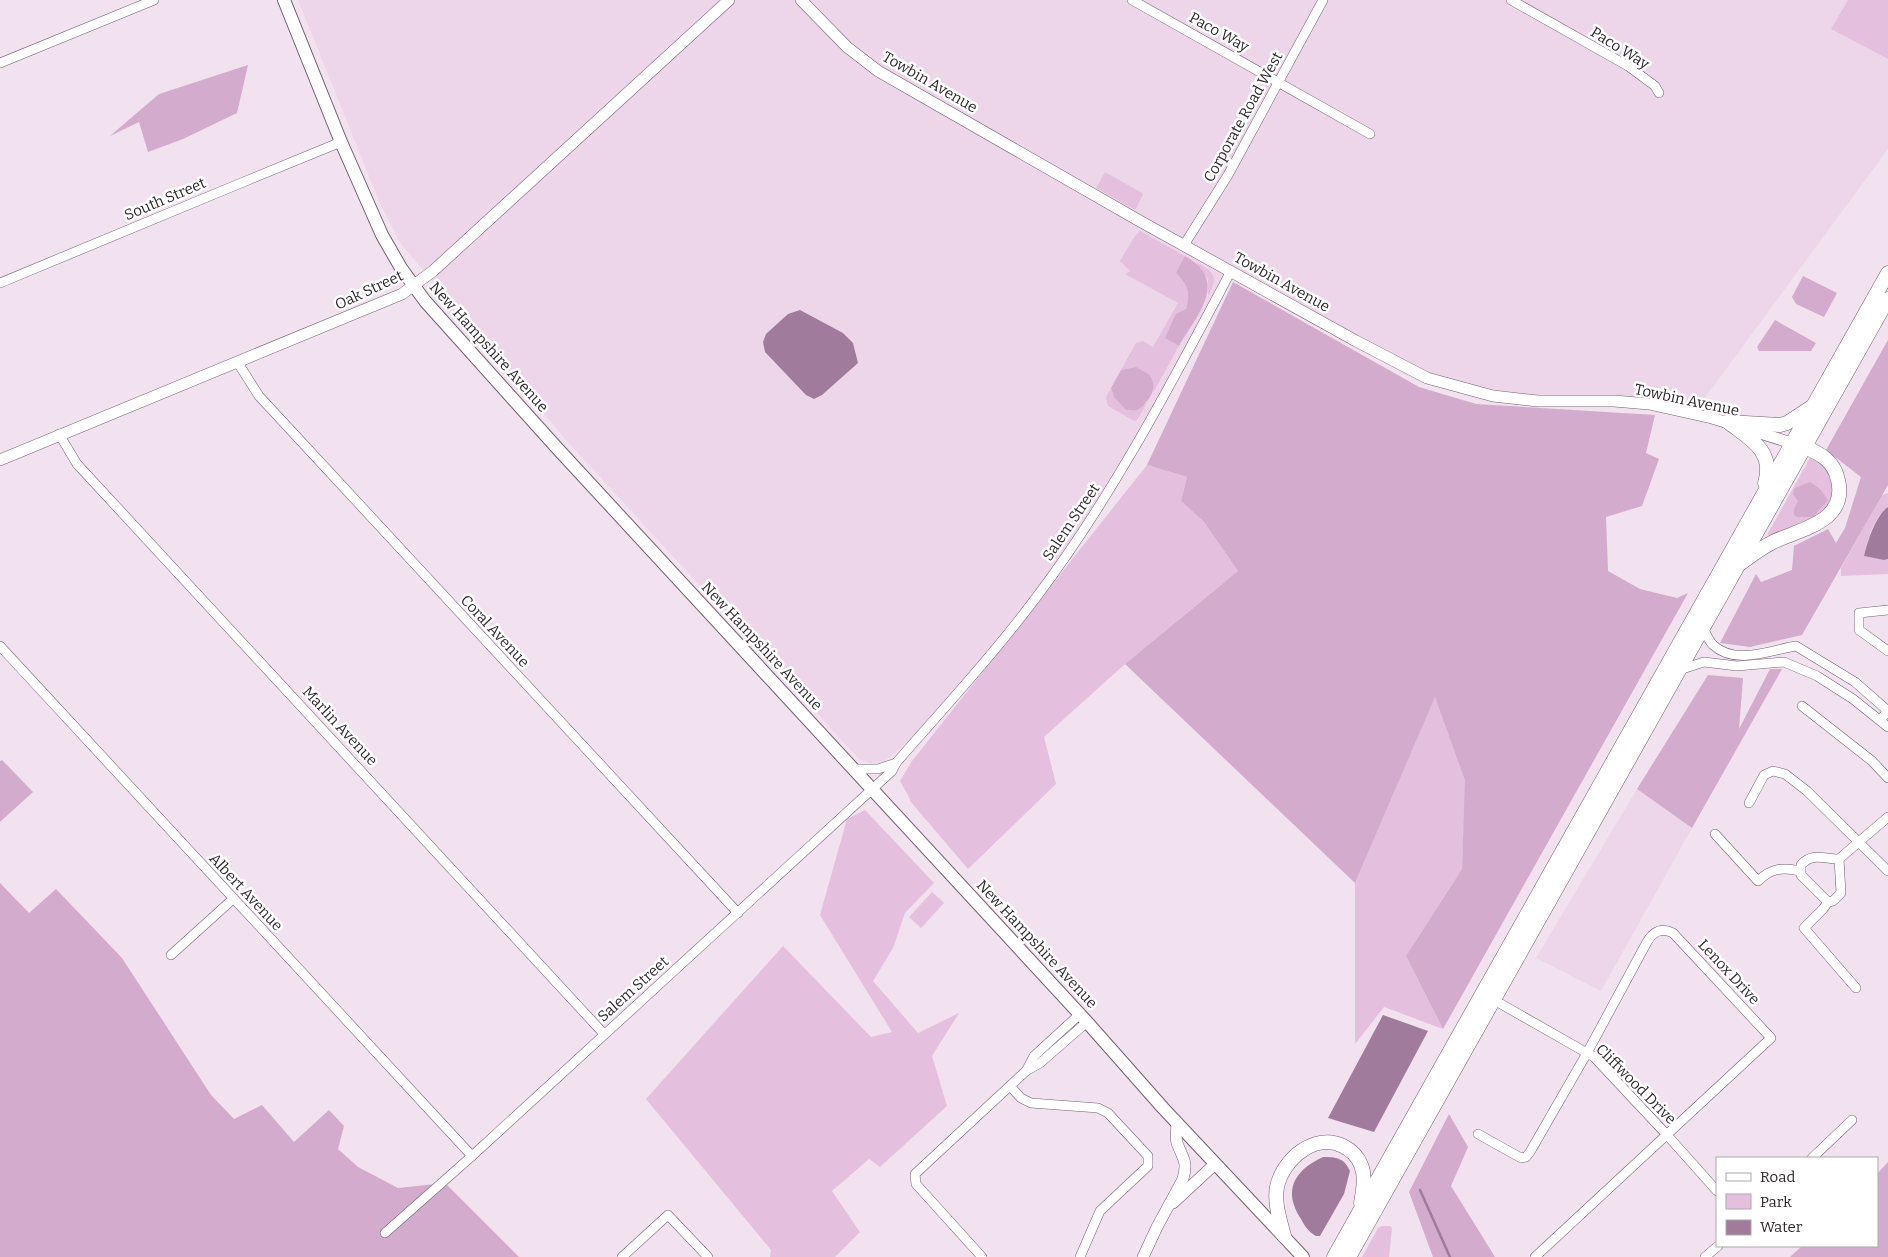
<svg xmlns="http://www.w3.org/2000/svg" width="1888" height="1257" font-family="Bitter,serif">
<rect width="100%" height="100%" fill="#f2e1ef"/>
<g fill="#eed6ea">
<path d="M298,0H1888V149L1693,414L1649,404L1538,401L1452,386L1231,271L1162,399L1038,595L933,720L885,761L872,764L859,759L567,441L484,343L444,302L439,289L401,244L381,206Z"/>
<path d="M1637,789L1692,828L1601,991L1536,958Z"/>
</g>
<g fill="#e4c0de">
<path d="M1848,0H1888V59L1831,29Z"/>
<path d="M1105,172L1142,193L1143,195L1135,210L1096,188Z"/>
<path d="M1140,231L1185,256L1177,273C1180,276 1186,281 1187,285C1195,305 1176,324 1165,338L1179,346L1153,393L1151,378L1136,367L1121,370L1136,343L1143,341L1153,347L1178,303L1125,274L1130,271L1120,261L1135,236Z"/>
<path d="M1195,261C1213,272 1220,275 1208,296V279Z"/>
<path d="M1111,388L1114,397L1142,406L1147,403L1137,420L1134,421L1108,406L1106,397Z"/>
<path d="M1811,456C1823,465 1834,473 1833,490C1830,519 1794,527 1771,536L1767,535Z"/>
<path d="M1147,465L1187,477L1181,501L1204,522L1238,571L1125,664L1044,737L1056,784L968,869L910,801V799L900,781L912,761Z"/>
<path d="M1888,493V507C1875,516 1867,540 1864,556L1884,560L1888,559V574L1841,576V568L1882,495Z"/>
<path d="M1435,696L1466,780L1462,869L1406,956L1443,1029L1384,1007L1355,1044V883Z"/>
<path d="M865,810L934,883L905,913L893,948L873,981L918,1033L959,1013L932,1056L947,1106L880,1167L869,1159L832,1191L860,1232L835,1257H770L771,1250L646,1099L783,946L871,1037L892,1032L820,915L847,819Z"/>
<path d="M932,892L944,903L921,928L909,917Z"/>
<path d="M1382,1226H1390L1392,1228L1389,1257H1362L1378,1228Z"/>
</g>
<g fill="#d3abcc">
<path d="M248,65L237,113L183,139L148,152L139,122L110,136L159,94Z"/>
<path d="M1185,256C1230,281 1197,315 1179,346L1165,338L1176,314L1186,309C1191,292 1188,285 1176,273Z"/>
<path d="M1803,276L1837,293L1824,317L1796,304L1792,297Z"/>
<path d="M1233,282L1419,387L1476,404L1655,415L1646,453L1659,459L1642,506L1606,517L1608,571L1640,589L1677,598L1688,593L1443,1029L1406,956L1462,869L1465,780L1435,697L1355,883L1125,664L1238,571L1204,522L1181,501L1187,477L1147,465Z"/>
<path d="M1775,320L1816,343L1811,351H1759L1757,347Z"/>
<path d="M1888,340V485L1802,635L1750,647L1720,643L1756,574L1761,582L1792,570L1794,546L1828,529L1836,543L1845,528L1861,477L1826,450Z"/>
<path d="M1136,367C1140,370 1147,372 1150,376C1159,388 1148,404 1137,410C1134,411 1129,410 1126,410L1114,397L1111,388L1121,370Z"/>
<path d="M1810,482L1820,489L1828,500L1813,517H1797L1794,515V509L1798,501L1793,494L1795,488Z"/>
<path d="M1770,669H1782L1692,828L1637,789L1708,675L1743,678L1739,729Z"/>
<path d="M2,760L33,792L0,822V761Z"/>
<path d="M0,883L29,913L56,889L122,958L211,1095L234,1119L262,1105L294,1142L329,1110L344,1126L338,1149L358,1167L398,1188L445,1183L519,1257H0Z"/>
<path d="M1449,1114L1468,1147L1451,1186L1495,1257H1433L1409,1192Z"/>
<path d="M1888,1162V1257H1790L1802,1246H1877V1174Z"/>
</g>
<g fill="#a17b9b">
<path d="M800,310L843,333L853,343L858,363L822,395L814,399L806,395L765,352L763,342L766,334L788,314Z"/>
<path d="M1888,507V559L1884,560L1864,556C1867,542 1876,515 1888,507Z"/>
<path d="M1383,1015L1428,1031L1374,1132L1328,1118Z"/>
<path d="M1323,1157C1337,1157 1344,1158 1350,1171L1344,1194L1320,1236H1316C1309,1232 1305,1227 1301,1219C1282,1190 1295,1170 1323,1157Z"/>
</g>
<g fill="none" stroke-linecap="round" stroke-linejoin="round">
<path stroke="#a17b9b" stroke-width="2.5" d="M1420,1190L1450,1257"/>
<g stroke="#70616e" stroke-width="10">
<g id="minor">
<path d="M1132,0L1370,134"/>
<path d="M1511,0L1628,66L1655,86L1659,93"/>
<path d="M0,63L154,0"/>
<path d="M1184,245L1228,175L1323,0"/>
<path d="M0,283L241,183L341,142"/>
<path d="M238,363L259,396L738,913"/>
<path d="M59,434L77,464L604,1034"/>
<path d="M1888,610L1859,613V630L1888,651"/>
<path d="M1703,628C1706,634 1709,641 1713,645C1736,666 1770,650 1796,646L1855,682L1888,711L1880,720"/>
<path d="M0,646L472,1156"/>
<path d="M1679,670L1704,662L1737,666L1784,662L1817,676L1853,699L1888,727"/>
<path d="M1802,706L1872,761L1888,778"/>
<path d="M853,769H878L896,763"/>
<path d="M1749,803L1764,775L1773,771L1785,774L1807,791L1888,871"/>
<path d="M1715,834L1758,881C1771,868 1783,867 1800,871"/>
<path d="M1839,859L1841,893L1833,901L1828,902L1801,875V865C1812,852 1824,859 1839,859L1888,817"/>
<path d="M1828,902L1823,909L1804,928L1856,988"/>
<path d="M171,955L233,899"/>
<path d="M1494,1000L1594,1057L1667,1135L1717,1191"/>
<path d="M1026,1071L1034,1056L1080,1014"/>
<path d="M1010,1086L1021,1098L1031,1103L1098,1108L1108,1113L1148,1156V1166L1100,1211L1080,1257"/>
<path d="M1478,1134L1521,1158L1526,1157L1530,1152L1587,1053L1647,942C1653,932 1661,927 1673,933L1771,1038L1535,1257"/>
<path d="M1812,1158L1852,1120"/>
<path d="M385,1233L472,1156L892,771L896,763C944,708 994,654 1038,595C1114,494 1172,382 1231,271"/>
<path d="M622,1257L668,1215L708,1257"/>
<path d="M982,1257L916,1184L915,1174L1026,1071L1040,1063L1087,1022"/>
<path d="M1705,1257L1718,1246"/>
</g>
</g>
<g stroke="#70616e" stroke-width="12">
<g id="tertiary">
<path d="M801,0L847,47L878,71L1138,220L1356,341L1427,378L1493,396L1538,401H1614L1649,404L1712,418L1798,445"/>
<path d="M0,460L402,294L433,271L729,0"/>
<path d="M1173,1203L1215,1164"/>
<path d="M1143,1257L1157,1227L1183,1179C1188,1161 1183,1159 1177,1143C1175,1137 1177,1129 1177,1123"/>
</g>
</g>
<g stroke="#70616e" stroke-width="14">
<path id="secondary" d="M284,0L341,142L382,235L401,268L425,301L557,448L1087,1022L1163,1108L1303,1257"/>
</g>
<g stroke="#70616e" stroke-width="15">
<g id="trunk">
<path d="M1728,422C1750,439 1775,451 1765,483"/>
<path d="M1728,422L1780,425L1787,423L1810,408"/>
<path d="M1741,563C1751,556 1761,548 1773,542C1800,529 1848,522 1838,480C1834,461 1821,454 1805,447"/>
<path d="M1284,1236C1280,1220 1274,1203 1277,1187C1283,1159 1315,1132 1343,1146C1351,1150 1358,1157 1361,1165C1366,1177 1363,1191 1361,1203"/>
<path d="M1334,1257L1888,273"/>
<path d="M1349,1257L1888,299"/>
</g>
</g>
<use href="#minor" stroke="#fff" stroke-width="9"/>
<use href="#tertiary" stroke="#fff" stroke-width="11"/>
<use href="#secondary" stroke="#fff" stroke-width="12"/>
<use href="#trunk" stroke="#fff" stroke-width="14"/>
</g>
<g text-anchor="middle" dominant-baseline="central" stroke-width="5" stroke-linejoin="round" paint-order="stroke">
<g font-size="15" fill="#2f292e" stroke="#fff">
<text transform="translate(1219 32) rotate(29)">Paco Way</text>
<text transform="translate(1620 48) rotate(32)">Paco Way</text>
<text transform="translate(930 82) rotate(30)">Towbin Avenue</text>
<text transform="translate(1243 117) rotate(-61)">Corporate Road West</text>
<text transform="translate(165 199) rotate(-23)">South Street</text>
<text transform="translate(1282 282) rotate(29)">Towbin Avenue</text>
<text transform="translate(369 290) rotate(-25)">Oak Street</text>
<text transform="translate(489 347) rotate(48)">New Hampshire Avenue</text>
<text transform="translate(1687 400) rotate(12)">Towbin Avenue</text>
<text transform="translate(1071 522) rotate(-56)">Salem Street</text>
<text transform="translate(495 631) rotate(47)">Coral Avenue</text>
<text transform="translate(762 646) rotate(47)">New Hampshire Avenue</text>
<text transform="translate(340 726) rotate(47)">Marlin Avenue</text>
<text transform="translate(246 892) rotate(47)">Albert Avenue</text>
<text transform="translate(1037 944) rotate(47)">New Hampshire Avenue</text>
<text transform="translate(1729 972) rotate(47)">Lenox Drive</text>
<text transform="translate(633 989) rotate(-42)">Salem Street</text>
<text transform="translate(1636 1084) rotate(45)">Cliffwood Drive</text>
</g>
</g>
<rect x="1716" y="1157" width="162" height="90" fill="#ffffff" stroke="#aca9ab"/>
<rect x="1726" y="1173" width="25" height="8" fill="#ffffff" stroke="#aca9ab"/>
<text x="1760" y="1182" font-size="15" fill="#2f292e">Road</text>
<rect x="1726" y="1194" width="25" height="15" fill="#e4c0de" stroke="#aca9ab"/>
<text x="1760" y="1207" font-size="15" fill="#2f292e">Park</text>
<rect x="1726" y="1220" width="25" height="15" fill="#a17b9b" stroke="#aca9ab"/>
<text x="1760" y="1232" font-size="15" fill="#2f292e">Water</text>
</svg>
